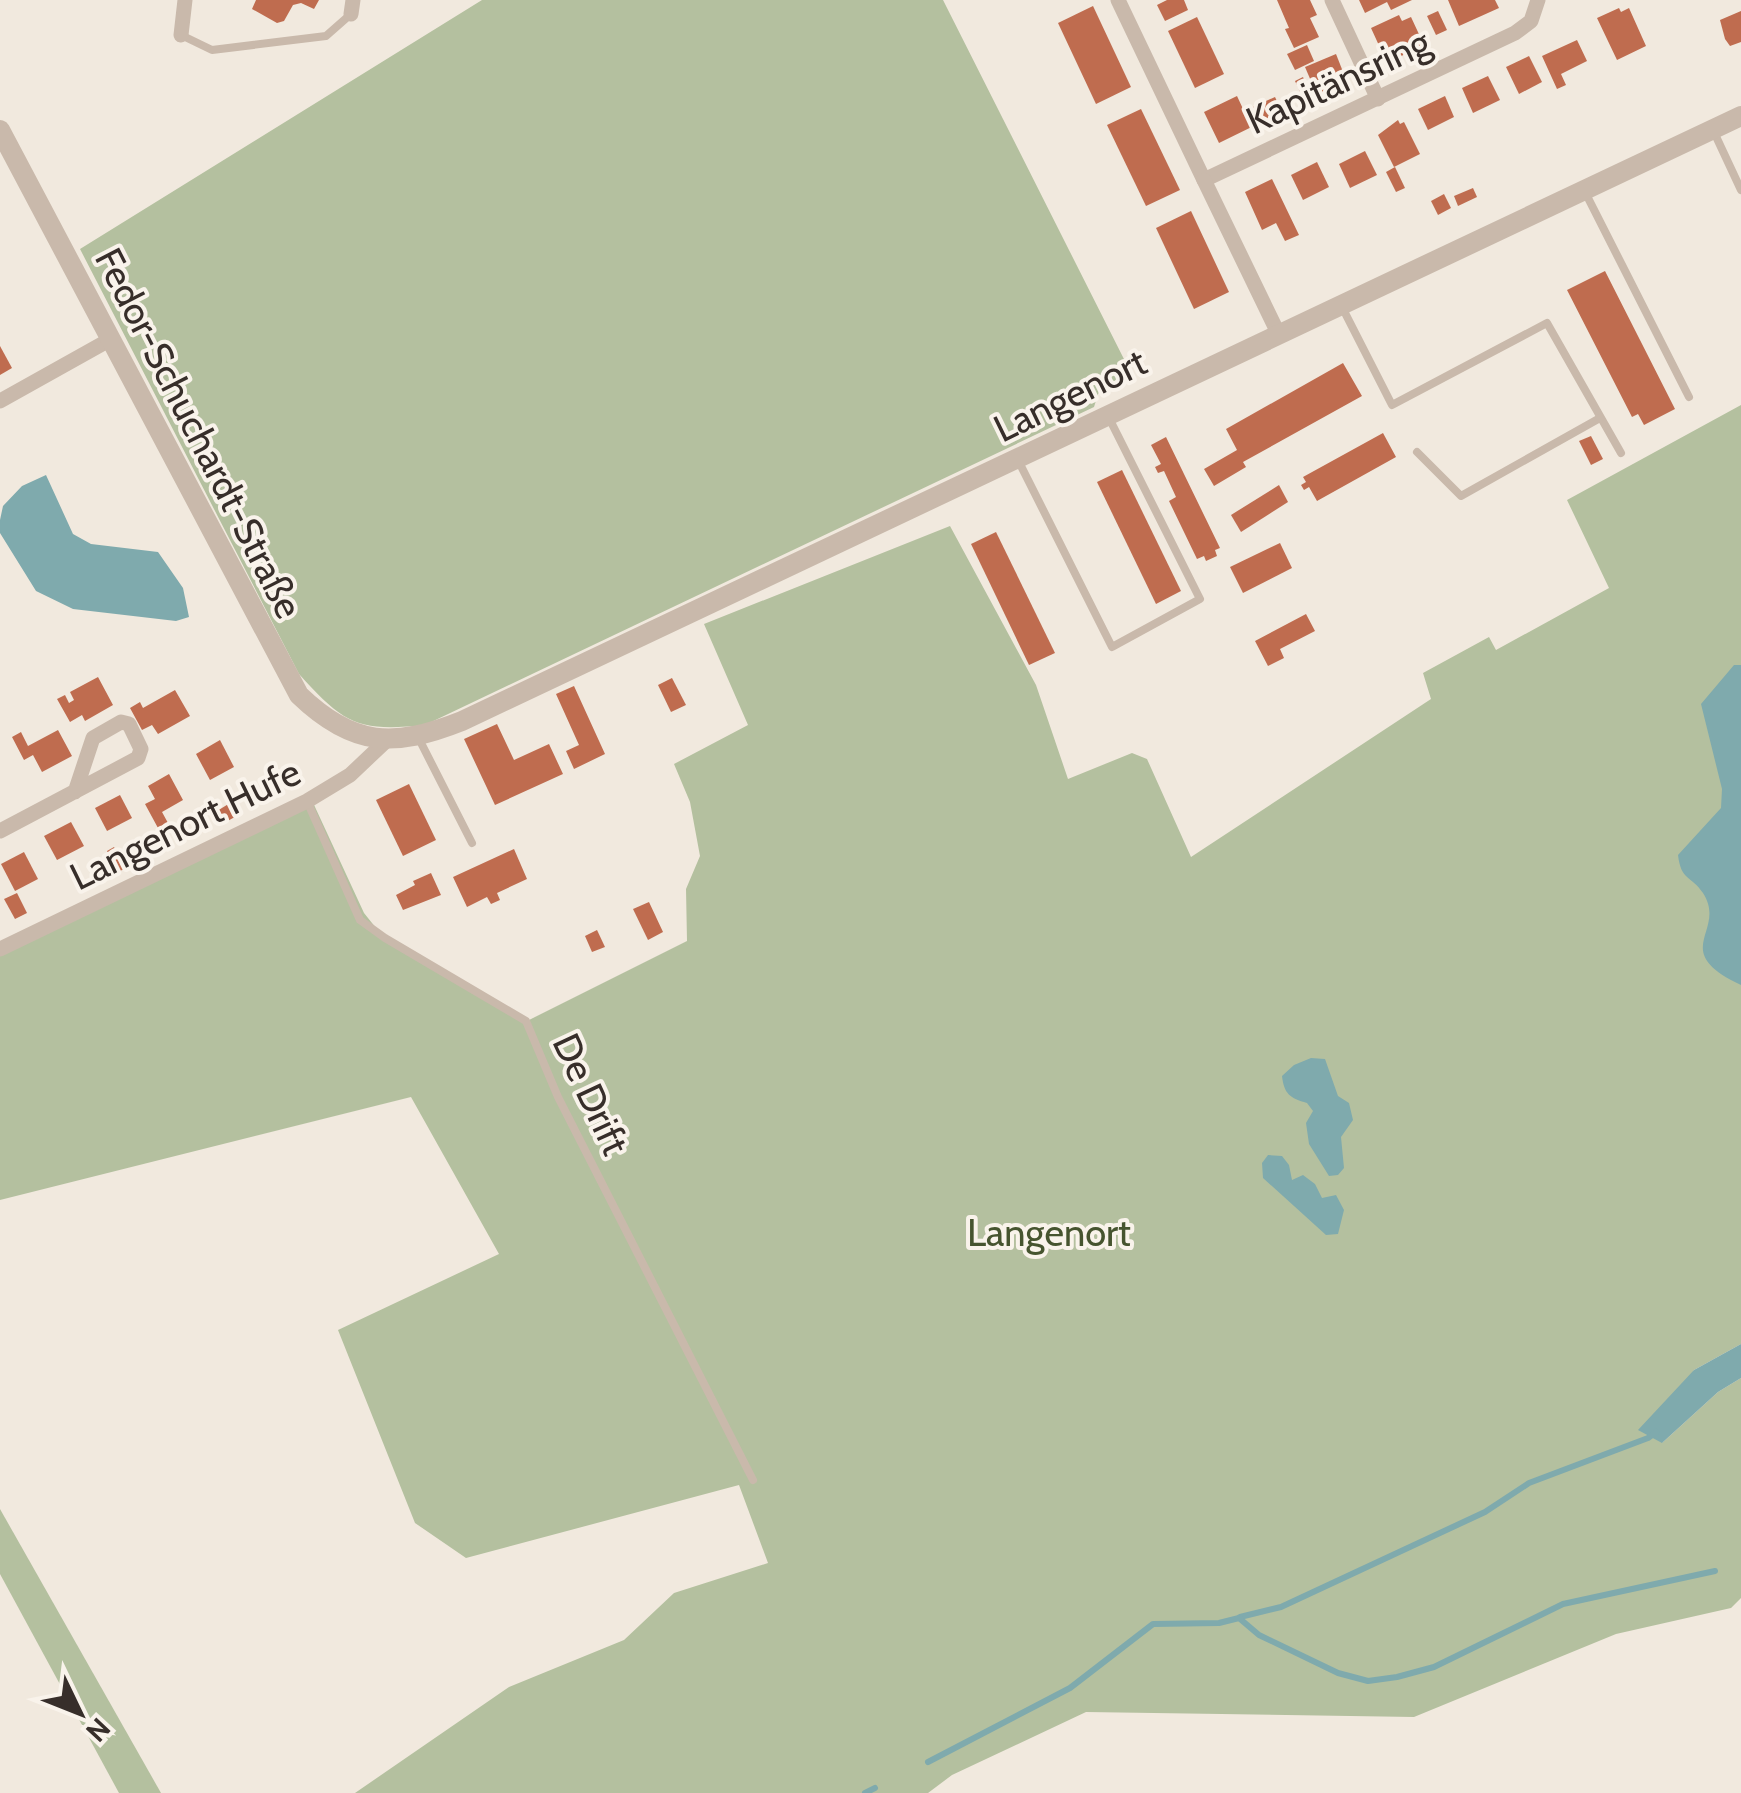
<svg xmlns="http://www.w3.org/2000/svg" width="1741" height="1793" font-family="Cabin,sans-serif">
<rect width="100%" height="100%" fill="#f1e9de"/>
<g fill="#b4c09f">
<path d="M482,0H943L1131,373L1100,388L1094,407L425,725C358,732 344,724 299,674L80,249Z"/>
<path d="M1741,405V1344L1694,1370L1662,1443L1718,1392L1741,1378V1598L1731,1608L1616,1634L1414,1717L1086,1712L952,1775L928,1793H355L509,1687L624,1640L674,1593L768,1563L739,1485L466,1558L415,1523L338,1330L499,1254L411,1097L0,1200V944L309,794L364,913L384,938L527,1021L687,941L686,889L700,856L690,802L674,764L748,725L704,624L950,526L1036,685L1068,779L1132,753L1147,759L1191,857L1431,699L1423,673L1489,637L1496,650L1609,588L1567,500Z"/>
<path d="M0,1509L161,1793H119L0,1574Z"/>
</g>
<g fill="#7faaad">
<path d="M46,475L73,534L91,544L158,552L183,588L189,617L176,621L73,609L36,591L0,533V520L3,506L22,486Z"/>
<path d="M1734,665H1741V985C1667,950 1728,932 1703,893C1691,875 1681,881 1678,855L1721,808L1722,789L1701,704Z"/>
<path d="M1311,1058L1325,1059L1338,1096L1349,1103L1353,1120L1341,1137L1344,1168L1338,1175L1329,1176L1309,1144L1306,1123L1313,1111L1307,1103C1290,1098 1284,1094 1282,1076L1294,1065Z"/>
<path d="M1268,1155L1282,1156L1289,1165L1292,1180L1303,1175L1315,1184L1322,1198L1336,1195L1344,1210L1338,1234L1326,1235L1263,1178L1262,1163Z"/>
<path d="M1741,1344V1378L1718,1392L1662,1443L1638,1430L1694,1370Z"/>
</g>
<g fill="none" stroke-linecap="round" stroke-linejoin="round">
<g stroke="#7faaad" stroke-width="6">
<path d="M1240,1617L1281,1607L1485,1512L1529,1483L1648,1438L1656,1432"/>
<path d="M928,1762L1070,1688L1153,1624L1219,1623L1239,1618L1259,1635L1338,1673L1368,1681L1397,1677L1434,1667L1563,1604L1715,1571"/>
<path d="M865,1793L875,1788"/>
</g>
</g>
<g fill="#bf6c4f">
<path d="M256,0H319L314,9L301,3L293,5L284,21L277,23L252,9Z"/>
<path d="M1167,0H1184L1188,10L1165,21L1157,5Z"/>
<path d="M1277,0H1310L1317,15L1310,18L1319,37L1294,48L1285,29L1289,28Z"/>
<path d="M1359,0H1412L1391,10L1387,2L1365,13Z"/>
<path d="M1448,0H1495L1499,8L1459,26Z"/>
<path d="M1093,6L1131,87L1096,104L1058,23Z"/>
<path d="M1619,8L1621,12L1629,8L1646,46L1617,60L1597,18Z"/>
<path d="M1438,11L1447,30L1436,35L1427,16Z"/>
<path d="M1741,11V42L1730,46L1725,39L1720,20Z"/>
<path d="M1399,15L1402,21L1411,17L1424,45L1387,63L1371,28Z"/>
<path d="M1197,17L1224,74L1195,88L1168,31Z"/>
<path d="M1577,40L1587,61L1561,74L1566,85L1557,89L1542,56Z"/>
<path d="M1307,45L1314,61L1295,70L1287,54Z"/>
<path d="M1336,54L1347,82L1317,95L1305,67Z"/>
<path d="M1529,56L1542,82L1519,94L1506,67Z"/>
<path d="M1488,76L1500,100L1473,113L1462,88Z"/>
<path d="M1303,77L1313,99L1305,103L1295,81Z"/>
<path d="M1237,96L1244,111L1275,97L1282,112L1219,143L1204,112Z"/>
<path d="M1445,96L1454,117L1428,130L1418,109Z"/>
<path d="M1141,109L1180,190L1146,206L1107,125Z"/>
<path d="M1398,120L1400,124L1404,122L1420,154L1394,167L1378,135Z"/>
<path d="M1365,151L1377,175L1350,188L1339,164Z"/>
<path d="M1317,162L1329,187L1303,200L1291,175Z"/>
<path d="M1395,167L1405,188L1396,192L1386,172Z"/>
<path d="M1272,179L1299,235L1285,241L1276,223L1262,230L1245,192Z"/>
<path d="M1473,188L1477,197L1458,206L1454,196Z"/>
<path d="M1444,194L1451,208L1438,215L1431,201Z"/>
<path d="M1191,211L1229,292L1194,309L1156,228Z"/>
<path d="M1605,271L1675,409L1644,425L1638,414L1632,417L1567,290Z"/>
<path d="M0,346L12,368L0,375Z"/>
<path d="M1343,363L1362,396L1243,462L1246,467L1214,486L1204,469L1237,450L1226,429Z"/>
<path d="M1383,433L1396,457L1317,501L1309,487L1304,490L1301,485L1306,482L1303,477Z"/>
<path d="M1591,436L1603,459L1591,465L1579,441Z"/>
<path d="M1166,437L1220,548L1215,550L1217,556L1206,561L1204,556L1197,559L1169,501L1176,497L1164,471L1158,473L1155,467L1161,464L1151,445Z"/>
<path d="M1122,470L1181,591L1156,604L1097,482Z"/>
<path d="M1279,485L1288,502L1241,532L1231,515Z"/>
<path d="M996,532L1055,653L1029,665L971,544Z"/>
<path d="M1280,543L1292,568L1243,593L1230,567Z"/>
<path d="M1306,614L1315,631L1280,649L1284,658L1268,666L1255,641Z"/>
<path d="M98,677L113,705L85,721L82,715L70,722L57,699L65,695L69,703L74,700L70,692Z"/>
<path d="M672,678L686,705L671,712L658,685Z"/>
<path d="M574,686L605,754L574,769L566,751L579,745L556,694Z"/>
<path d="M175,690L190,716L158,734L152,725L142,730L130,708L140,702L143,708Z"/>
<path d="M497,724L514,760L549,744L563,774L495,805L464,739Z"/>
<path d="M58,730L72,756L42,772L33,755L24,760L12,737L21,732L28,746Z"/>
<path d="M220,740L234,767L210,780L196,754Z"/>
<path d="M169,774L183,800L162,812L168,823L158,828L145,804L155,799L148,786Z"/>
<path d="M409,784L436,840L403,856L376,800Z"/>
<path d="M120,795L132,818L107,831L95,808Z"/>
<path d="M235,800L242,813L224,823L217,811Z"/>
<path d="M71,822L84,846L57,860L44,836Z"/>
<path d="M114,847L121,860L126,857L130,866L118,872L107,851Z"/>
<path d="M514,849L527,879L497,893L500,900L491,904L487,897L467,907L453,877Z"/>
<path d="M24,852L38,879L15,891L1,864Z"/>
<path d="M431,873L441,895L403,910L396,895L415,885L413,881Z"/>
<path d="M17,893L27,913L15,919L4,899Z"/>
<path d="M649,902L663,932L648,940L633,909Z"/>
<path d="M597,930L605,947L592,952L585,936Z"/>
</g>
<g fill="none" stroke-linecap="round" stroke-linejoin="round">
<g stroke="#c9b9ab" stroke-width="8">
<path d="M181,35L212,50L326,36L351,14"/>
<path d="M1713,130L1741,190"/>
<path d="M1585,192L1689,397"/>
<path d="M1342,307L1392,405L1547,323L1621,453"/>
<path d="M1417,452L1461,496L1600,418"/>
<path d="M1018,460L1112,647L1200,599L1108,416"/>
<path d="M418,737L472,843"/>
<path d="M307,801L360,920L385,938L526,1021L558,1097L753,1480"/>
</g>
<g stroke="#c9b9ab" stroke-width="15">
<path d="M1118,0L1204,180L1515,33L1531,21L1538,0"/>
<path d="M1332,0L1378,99"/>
<path d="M351,14L353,0"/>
<path d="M181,35L185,0"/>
<path d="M1204,180L1279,335"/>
<path d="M0,401L111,339"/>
<path d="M0,831L138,758L141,749L129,724L121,722L93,738L75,792"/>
<path d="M0,949L307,801L350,775L387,740"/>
</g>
<path stroke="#c9b9ab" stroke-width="20" d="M0,130L299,695C353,747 394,748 462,721L1741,116"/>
</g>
<g text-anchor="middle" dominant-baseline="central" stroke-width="8" stroke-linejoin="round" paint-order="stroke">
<g font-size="38" fill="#372e2a" stroke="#f9f3eb">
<text transform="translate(1338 81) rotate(-25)">Kapitänsring</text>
<text transform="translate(1070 395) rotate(-26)">Langenort</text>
<text transform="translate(199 433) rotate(63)">Fedor-Schuchardt-Straße</text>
<text transform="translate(185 824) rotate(-26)">Langenort Hufe</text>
<text transform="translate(591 1094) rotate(65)">De Drift</text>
</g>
<g font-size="38" fill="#46542f" stroke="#f9f3eb">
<text x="1049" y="1232">Langenort</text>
</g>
</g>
<g transform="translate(80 1713) rotate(133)" stroke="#f9f3eb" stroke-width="8" paint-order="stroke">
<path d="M0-8L18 38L0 25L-18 38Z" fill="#372e2a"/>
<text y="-15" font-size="28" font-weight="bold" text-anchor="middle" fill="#372e2a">N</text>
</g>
</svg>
